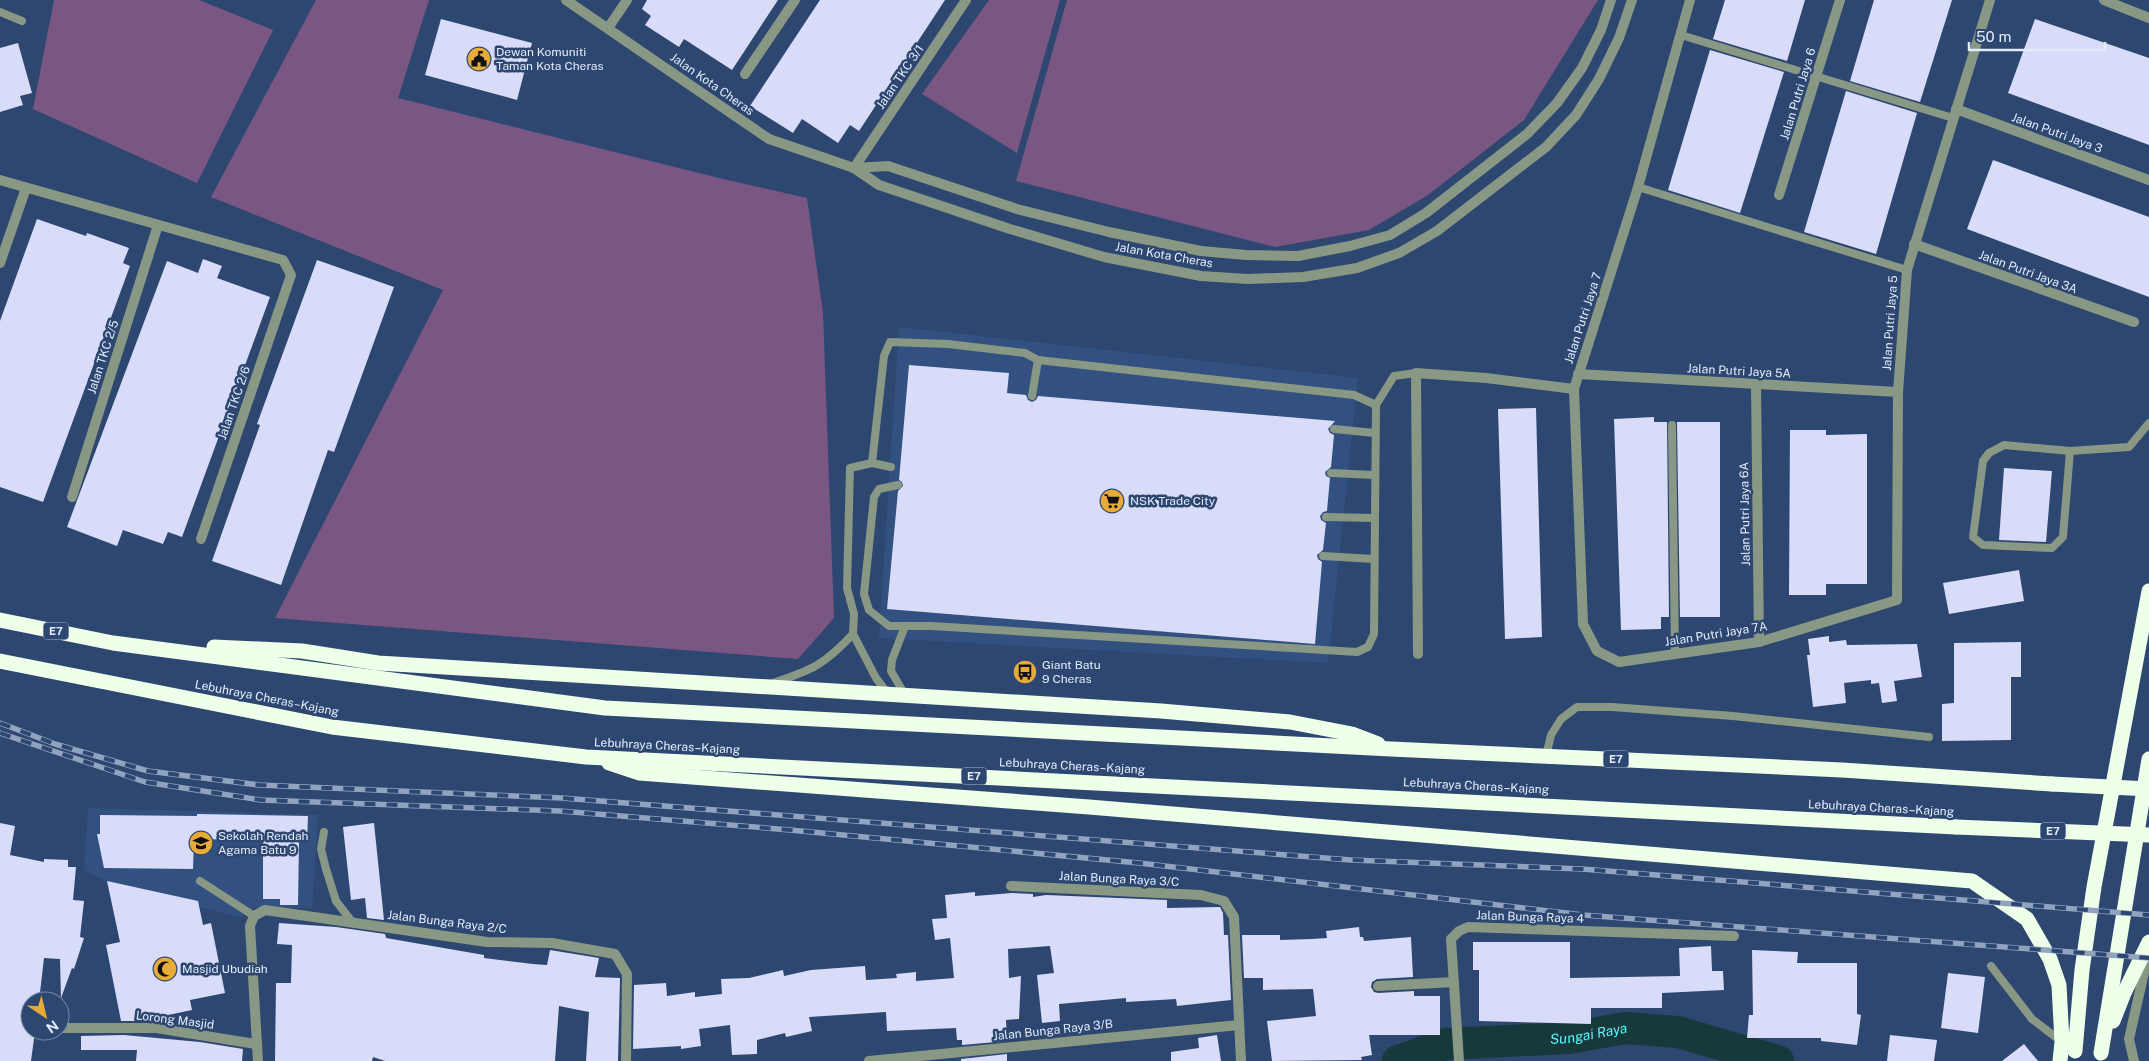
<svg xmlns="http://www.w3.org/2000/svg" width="2149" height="1061" font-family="'Public Sans',sans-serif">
<rect width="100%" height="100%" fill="#2d4771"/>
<g fill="#325181">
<path d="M899,327L1358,378L1328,663L879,638Z"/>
<path d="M88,808L318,815L312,908L255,907L241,917L124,890L84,870Z"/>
</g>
<g fill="#7a5782">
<path d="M54,0H199L273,30L197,183L33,109Z"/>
<path d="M316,0H429L398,98L723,179L807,198L823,313L834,618L798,659L275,618L443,290L211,197Z"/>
<path d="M989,0H1060L1017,153L922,94Z"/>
<path d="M1067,0H1598L1524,120L1428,195L1369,230L1275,247L1016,181Z"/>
</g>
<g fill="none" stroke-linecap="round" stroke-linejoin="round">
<path stroke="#18393b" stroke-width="32" id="s1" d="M1398,1061L1446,1044L1569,1038L1625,1028L1678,1032L1778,1061"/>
</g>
<g fill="#d8dcf8">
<path d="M647,0H778L732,70L684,39L679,47L645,25L651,16L642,9Z"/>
<path d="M820,0H945L859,131L850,125L838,143L802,119L793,133L750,106Z"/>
<path d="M1725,0H1805L1787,61L1713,39Z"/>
<path d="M1874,0H1952L1920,102L1850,81Z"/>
<path d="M441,19L532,43L517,100L425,75Z"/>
<path d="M2035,19L2149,58V145L2008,93Z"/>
<path d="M18,43L32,93L20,96L23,105L0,112V48Z"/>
<path d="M1710,50L1784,72L1740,213L1668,190Z"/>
<path d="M1846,91L1917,113L1876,254L1804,232Z"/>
<path d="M1993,160L2149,217V297L1967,229Z"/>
<path d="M37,219L86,236L87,233L129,248L123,263L130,266L43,502L0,487V321Z"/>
<path d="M203,259L222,266L217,278L270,297L182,537L168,532L163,544L123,530L117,546L67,527L167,261L198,273Z"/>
<path d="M317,260L394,287L334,452L328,450L281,585L212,561L260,425L257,424Z"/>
<path d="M909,365L1009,373L1007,393L1026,395L1028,400L1032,402L1036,400L1038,396L1335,421L1328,429L1330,433L1334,435L1331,467L1325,472L1326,476L1330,478L1327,511L1323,512L1320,516L1321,520L1326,523L1323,550L1317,555L1318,559L1322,562L1315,644L887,609L898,491L903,486L902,482L899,480Z"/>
<path d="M1536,408L1542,637L1505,639L1498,409Z"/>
<path d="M1654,417V422H1667L1669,617H1661V629L1621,630L1614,419Z"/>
<path d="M1677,422H1720V617H1680Z"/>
<path d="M1790,430H1826V435L1867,434V584H1826V595H1789Z"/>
<path d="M2004,468L2052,471L2046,542L1999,540Z"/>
<path d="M2019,570L2024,601L1949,614L1943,583Z"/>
<path d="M1829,636V642L1846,640L1847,645L1917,644L1922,677L1894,681L1897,701L1882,703L1879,683L1871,684V680L1844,683L1846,703L1813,707L1807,655H1810L1808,639Z"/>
<path d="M2021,642V677H2011V740L1942,741V704L1954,703V643Z"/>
<path d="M197,814L308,816L307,841H299L298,905H280V899H263V840L194,839L193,869L104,868L97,834H100V815L197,816Z"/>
<path d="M0,823L15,826L10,855L44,862V859L68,860V867H76L73,900L84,901L80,937L84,938L74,969L72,968L61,998L60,959L44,958L39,1001H30V1031H35L31,1061H0Z"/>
<path d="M374,823L384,920L367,918L365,898L351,900L343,827Z"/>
<path d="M107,881L198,901L203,925L211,923L225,993L190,1000L192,1010L140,1021H121L106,945L120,942Z"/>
<path d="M975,892V896L1012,893L1033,894V897L1046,895L1167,900V908L1220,907L1223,913L1224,935H1228L1231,1000L1177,1006L1176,999L1126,1002V998L1059,1004L1060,1021L1042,1023L1037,975L1054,973L1050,946L1008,949L1009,978L1021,976L1019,1019L1006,1020L1007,1041L962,1045V1040H957L956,1028L887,1031L886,1012L809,1017L812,1031L786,1037L785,1033L757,1040V1054L732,1055L730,1025L699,1029L701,1046L681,1049V1046L633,1049L634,985L666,983L667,996L695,992V997L722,994L721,979L749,978L783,970L784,976L811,970L865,966L866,980L897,978L896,974L916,972V981L954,978L950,938L935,940L932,919L947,918L945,895Z"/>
<path d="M279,923L336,927L385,934L386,938L484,955V958L533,964L547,965L550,950L599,958L595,977L620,978L618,1061H586L589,1012L559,1006L555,1061H385L373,1057L372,1061H275L276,983H291L292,945L277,944Z"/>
<path d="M1359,927L1360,937H1363L1364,941L1411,937L1413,977L1377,979L1372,982L1371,987L1374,992L1378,993L1414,991V996H1440V1035H1369L1372,1055L1361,1057L1362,1060L1272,1061L1267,1021L1316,1016L1313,989L1263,990V978H1244L1242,935H1280V940L1311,939L1327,938L1326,931Z"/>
<path d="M1473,942H1570V978L1680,976L1679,948L1711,946L1712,971H1723L1724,990L1662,993V1008H1591V1024L1479,1021V970H1473Z"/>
<path d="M1752,950L1798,952L1797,963H1857V1014L1861,1015L1857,1045L1821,1041V1038H1747L1749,1015H1753Z"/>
<path d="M1948,973L1985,977L1978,1033L1941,1028Z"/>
<path d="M124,1035L200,1042L243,1049L242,1061H136L137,1050H81V1036Z"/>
<path d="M1217,1035L1221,1061H1171V1052L1199,1048L1198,1038Z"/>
<path d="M1890,1035L1937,1040L1934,1061H1887Z"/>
<path d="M2024,1044L2038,1061H2002Z"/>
<path d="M1007,1054V1061H961V1059Z"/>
</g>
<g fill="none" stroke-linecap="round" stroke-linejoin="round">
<g stroke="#889884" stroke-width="8">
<path d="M0,12L22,21"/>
<path d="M1681,35L1953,118"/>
<path d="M1638,187L1907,270"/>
<path d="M1032,396L1038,360"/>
<path d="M1376,405L1394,376L1416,373"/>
<path d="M1672,425L1675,654"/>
<path d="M1334,429L1375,433"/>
<path d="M2070,451L2063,537L2052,548L1983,545L1973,537L1983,461L1989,453L2004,445L2070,451L2129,447L2149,423"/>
<path d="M872,463L884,356L890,342L948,344L1025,353L1038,360L1354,395L1376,405L1374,634L1368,647L1357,652L931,626H889L869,610L864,594L874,497L879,489L898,485"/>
<path d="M1331,473L1374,475"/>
<path d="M1326,517L1374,518"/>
<path d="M1323,556L1374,559"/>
<path d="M905,626L892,660L891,671L905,695"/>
<path d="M773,683C812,670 824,665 853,634"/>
<path d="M888,694L876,678L853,634L854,614L847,588L850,468L872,463L891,467"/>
<path d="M1546,756L1551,735L1561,719L1577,707H1612L1733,716L1929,737"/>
<path d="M324,832L321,849L326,869L336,901L353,923"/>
<path d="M200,881L254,916"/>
<path d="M1991,966L2032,1019L2062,1042"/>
</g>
<g stroke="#889884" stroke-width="10">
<path d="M1690,0L1638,187L1574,389L1583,624L1597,651L1619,662L1759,642L1897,600L1898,392L1907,270L1990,0"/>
<path d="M2104,0L2149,18"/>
<path d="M608,28L627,0"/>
<path d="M745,74L795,0"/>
<path d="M1956,109L2149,180"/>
<path d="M854,168L966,0"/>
<path d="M0,180L283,260L291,275L201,539"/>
<path d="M1779,195L1840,0"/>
<path d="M1914,244L2134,322"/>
<path d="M0,263L26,188"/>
<path d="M1578,374L1898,392"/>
<path d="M1756,385L1759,642"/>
<path d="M72,497L158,225"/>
<path d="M1418,654L1416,373L1486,378L1574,389"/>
<path d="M1011,886L1201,895L1224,901L1234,917L1241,1061"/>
<path d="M1378,986L1454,982"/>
<path d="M60,1028H156L256,1044"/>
<path d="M258,1061L250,926L254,916L265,910L487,942L552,943L615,954L627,974L626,1061"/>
<path d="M869,1061L1239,1025"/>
<path d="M1459,1061L1451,939L1459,931L1468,927L1734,936"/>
<path d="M2134,1061L2129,1039L2148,955"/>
</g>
<g stroke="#889884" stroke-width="10">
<path d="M566,0L769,139L854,168L879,185L1010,229L1104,257L1201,276L1248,279L1303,277L1357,268L1399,253L1437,231L1546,147L1576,115L1599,79L1619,38L1632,0"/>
<path d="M854,168L888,166L1017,209L1109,232L1201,251L1246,255L1298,256L1350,246L1390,235L1426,213L1527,134L1557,103L1582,68L1601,30L1611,0"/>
</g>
<g stroke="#eeffea" stroke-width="15">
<path d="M0,620L113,643L605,708L1391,749L1842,770L2052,784"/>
<path d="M214,647L302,651L378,663L1161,711L1290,722L1352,734L1378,744"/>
<path d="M0,661L332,727L586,757L1956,827"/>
<path d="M609,763L639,773L1089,807L1972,881L2027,919L2050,959L2059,985L2062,1042L2060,1061"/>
<path d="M2113,1021L2124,993L2149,942"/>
<path d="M2075,1051L2082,970L2094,887L2149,591"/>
<path d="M2101,1053L2149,759"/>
</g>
<g stroke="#92a3bf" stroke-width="5.5">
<g id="rail">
<path d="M0,723L55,744L148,771L259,785L562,798L1351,860L1582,869L2149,915"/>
<path d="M0,733L145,782L261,800L560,811L790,830L1139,863L1583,915L2149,958"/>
</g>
</g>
<use href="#rail" stroke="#2d4771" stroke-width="4" stroke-dasharray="11" stroke-linecap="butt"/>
<g stroke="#eeffea" stroke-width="15">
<path d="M2052,784L2149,789"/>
<path d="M1956,827L2149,835"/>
</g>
</g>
<defs>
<g id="civic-disc" transform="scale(1.25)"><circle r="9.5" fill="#e8ab37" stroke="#2d4771"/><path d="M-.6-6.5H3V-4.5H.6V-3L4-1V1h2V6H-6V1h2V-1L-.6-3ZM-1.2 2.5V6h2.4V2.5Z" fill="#111"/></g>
<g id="supermarket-disc" transform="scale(1.25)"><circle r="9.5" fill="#e8ab37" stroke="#2d4771"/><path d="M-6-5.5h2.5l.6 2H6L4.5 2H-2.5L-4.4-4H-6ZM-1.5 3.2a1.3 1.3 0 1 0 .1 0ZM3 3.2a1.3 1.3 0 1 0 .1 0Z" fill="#111"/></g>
<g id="bus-disc" transform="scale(1.25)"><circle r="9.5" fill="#e8ab37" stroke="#2d4771"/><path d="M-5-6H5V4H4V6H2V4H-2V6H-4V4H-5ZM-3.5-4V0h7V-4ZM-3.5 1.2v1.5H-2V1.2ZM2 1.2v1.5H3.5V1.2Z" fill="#111"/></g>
<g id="school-disc" transform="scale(1.25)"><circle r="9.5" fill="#e8ab37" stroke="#2d4771"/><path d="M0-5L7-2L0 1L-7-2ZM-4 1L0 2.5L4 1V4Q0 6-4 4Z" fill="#111"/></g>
<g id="mosque-disc" transform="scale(1.25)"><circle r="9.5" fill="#e8ab37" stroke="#2d4771"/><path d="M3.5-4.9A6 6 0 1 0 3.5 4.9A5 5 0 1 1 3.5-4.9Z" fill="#111"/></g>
</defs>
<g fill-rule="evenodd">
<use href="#civic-disc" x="479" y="59"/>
<use href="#supermarket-disc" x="1112" y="501"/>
<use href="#bus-disc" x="1025" y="672"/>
<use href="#school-disc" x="201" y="843"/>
<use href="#mosque-disc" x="165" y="969"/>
</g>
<g text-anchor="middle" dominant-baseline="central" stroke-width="5" stroke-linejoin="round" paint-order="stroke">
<g fill="#2d4771" stroke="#acbad2" stroke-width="1">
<rect x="43.5" y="622.5" width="25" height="17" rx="4"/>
<rect x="1603.5" y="750.5" width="25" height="17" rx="4"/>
<rect x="961.5" y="767.5" width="25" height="17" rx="4"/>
<rect x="2040.5" y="822.5" width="25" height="17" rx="4"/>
</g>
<g font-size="11" font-weight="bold" fill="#e2ecfc">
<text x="56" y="631">E7</text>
<text x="1616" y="759">E7</text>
<text x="974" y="776">E7</text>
<text x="2053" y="831">E7</text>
</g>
<g font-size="12" fill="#e2ecfc" stroke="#2d4771" text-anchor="start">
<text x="496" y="52">Dewan Komuniti<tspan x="496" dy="14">Taman Kota Cheras</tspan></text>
<text x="1130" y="501">NSK Trade City</text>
<text x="1042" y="665">Giant Batu<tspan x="1042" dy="14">9 Cheras</tspan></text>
<text x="218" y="836">Sekolah Rendah<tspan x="218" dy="14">Agama Batu 9</tspan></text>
<text x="182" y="969">Masjid Ubudiah</text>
</g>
<g font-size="12" fill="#e2ecfc" stroke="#2d4771">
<text transform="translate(900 77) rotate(-56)">Jalan TKC 3/1</text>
<text transform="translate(712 84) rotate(35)">Jalan Kota Cheras</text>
<text transform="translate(1798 94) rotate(-73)">Jalan Putri Jaya 6</text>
<text transform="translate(2057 133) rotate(20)">Jalan Putri Jaya 3</text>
<text transform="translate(1164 255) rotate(10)">Jalan Kota Cheras</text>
<text transform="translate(2028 272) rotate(20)">Jalan Putri Jaya 3A</text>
<text transform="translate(1583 318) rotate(-72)">Jalan Putri Jaya 7</text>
<text transform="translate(1890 323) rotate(-86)">Jalan Putri Jaya 5</text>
<text transform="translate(103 357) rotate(-72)">Jalan TKC 2/5</text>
<text transform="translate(1739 371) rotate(3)">Jalan Putri Jaya 5A</text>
<text transform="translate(234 403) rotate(-71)">Jalan TKC 2/6</text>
<text transform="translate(1745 514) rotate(-91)">Jalan Putri Jaya 6A</text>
<text transform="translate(1716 634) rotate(-9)">Jalan Putri Jaya 7A</text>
<text transform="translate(267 698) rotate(11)">Lebuhraya Cheras–Kajang</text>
<text transform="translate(667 746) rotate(3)">Lebuhraya Cheras–Kajang</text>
<text transform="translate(1072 766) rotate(3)">Lebuhraya Cheras–Kajang</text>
<text transform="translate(1476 786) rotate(3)">Lebuhraya Cheras–Kajang</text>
<text transform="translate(1881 808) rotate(3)">Lebuhraya Cheras–Kajang</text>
<text transform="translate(1119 879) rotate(3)">Jalan Bunga Raya 3/C</text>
<text transform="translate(1530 917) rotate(2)">Jalan Bunga Raya 4</text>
<text transform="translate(447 922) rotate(7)">Jalan Bunga Raya 2/C</text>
<text transform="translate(175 1020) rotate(7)">Lorong Masjid</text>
<text transform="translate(1053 1030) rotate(-6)">Jalan Bunga Raya 3/B</text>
</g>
<g font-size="14" font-style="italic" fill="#5cf4fb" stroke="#2d4771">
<text stroke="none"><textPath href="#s1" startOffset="194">Sungai Raya</textPath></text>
</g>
</g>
<g transform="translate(45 1016) rotate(145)"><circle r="24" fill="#2d4771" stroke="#7589a9"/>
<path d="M0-4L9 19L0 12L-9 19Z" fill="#e8ab37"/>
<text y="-8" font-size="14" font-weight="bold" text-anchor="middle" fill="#e2ecfc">N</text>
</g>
<path d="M1969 42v8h136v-8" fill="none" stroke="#e2ecfc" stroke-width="2.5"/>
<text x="1976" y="42" font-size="15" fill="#e2ecfc" stroke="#2d4771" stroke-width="4" paint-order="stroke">50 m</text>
</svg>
